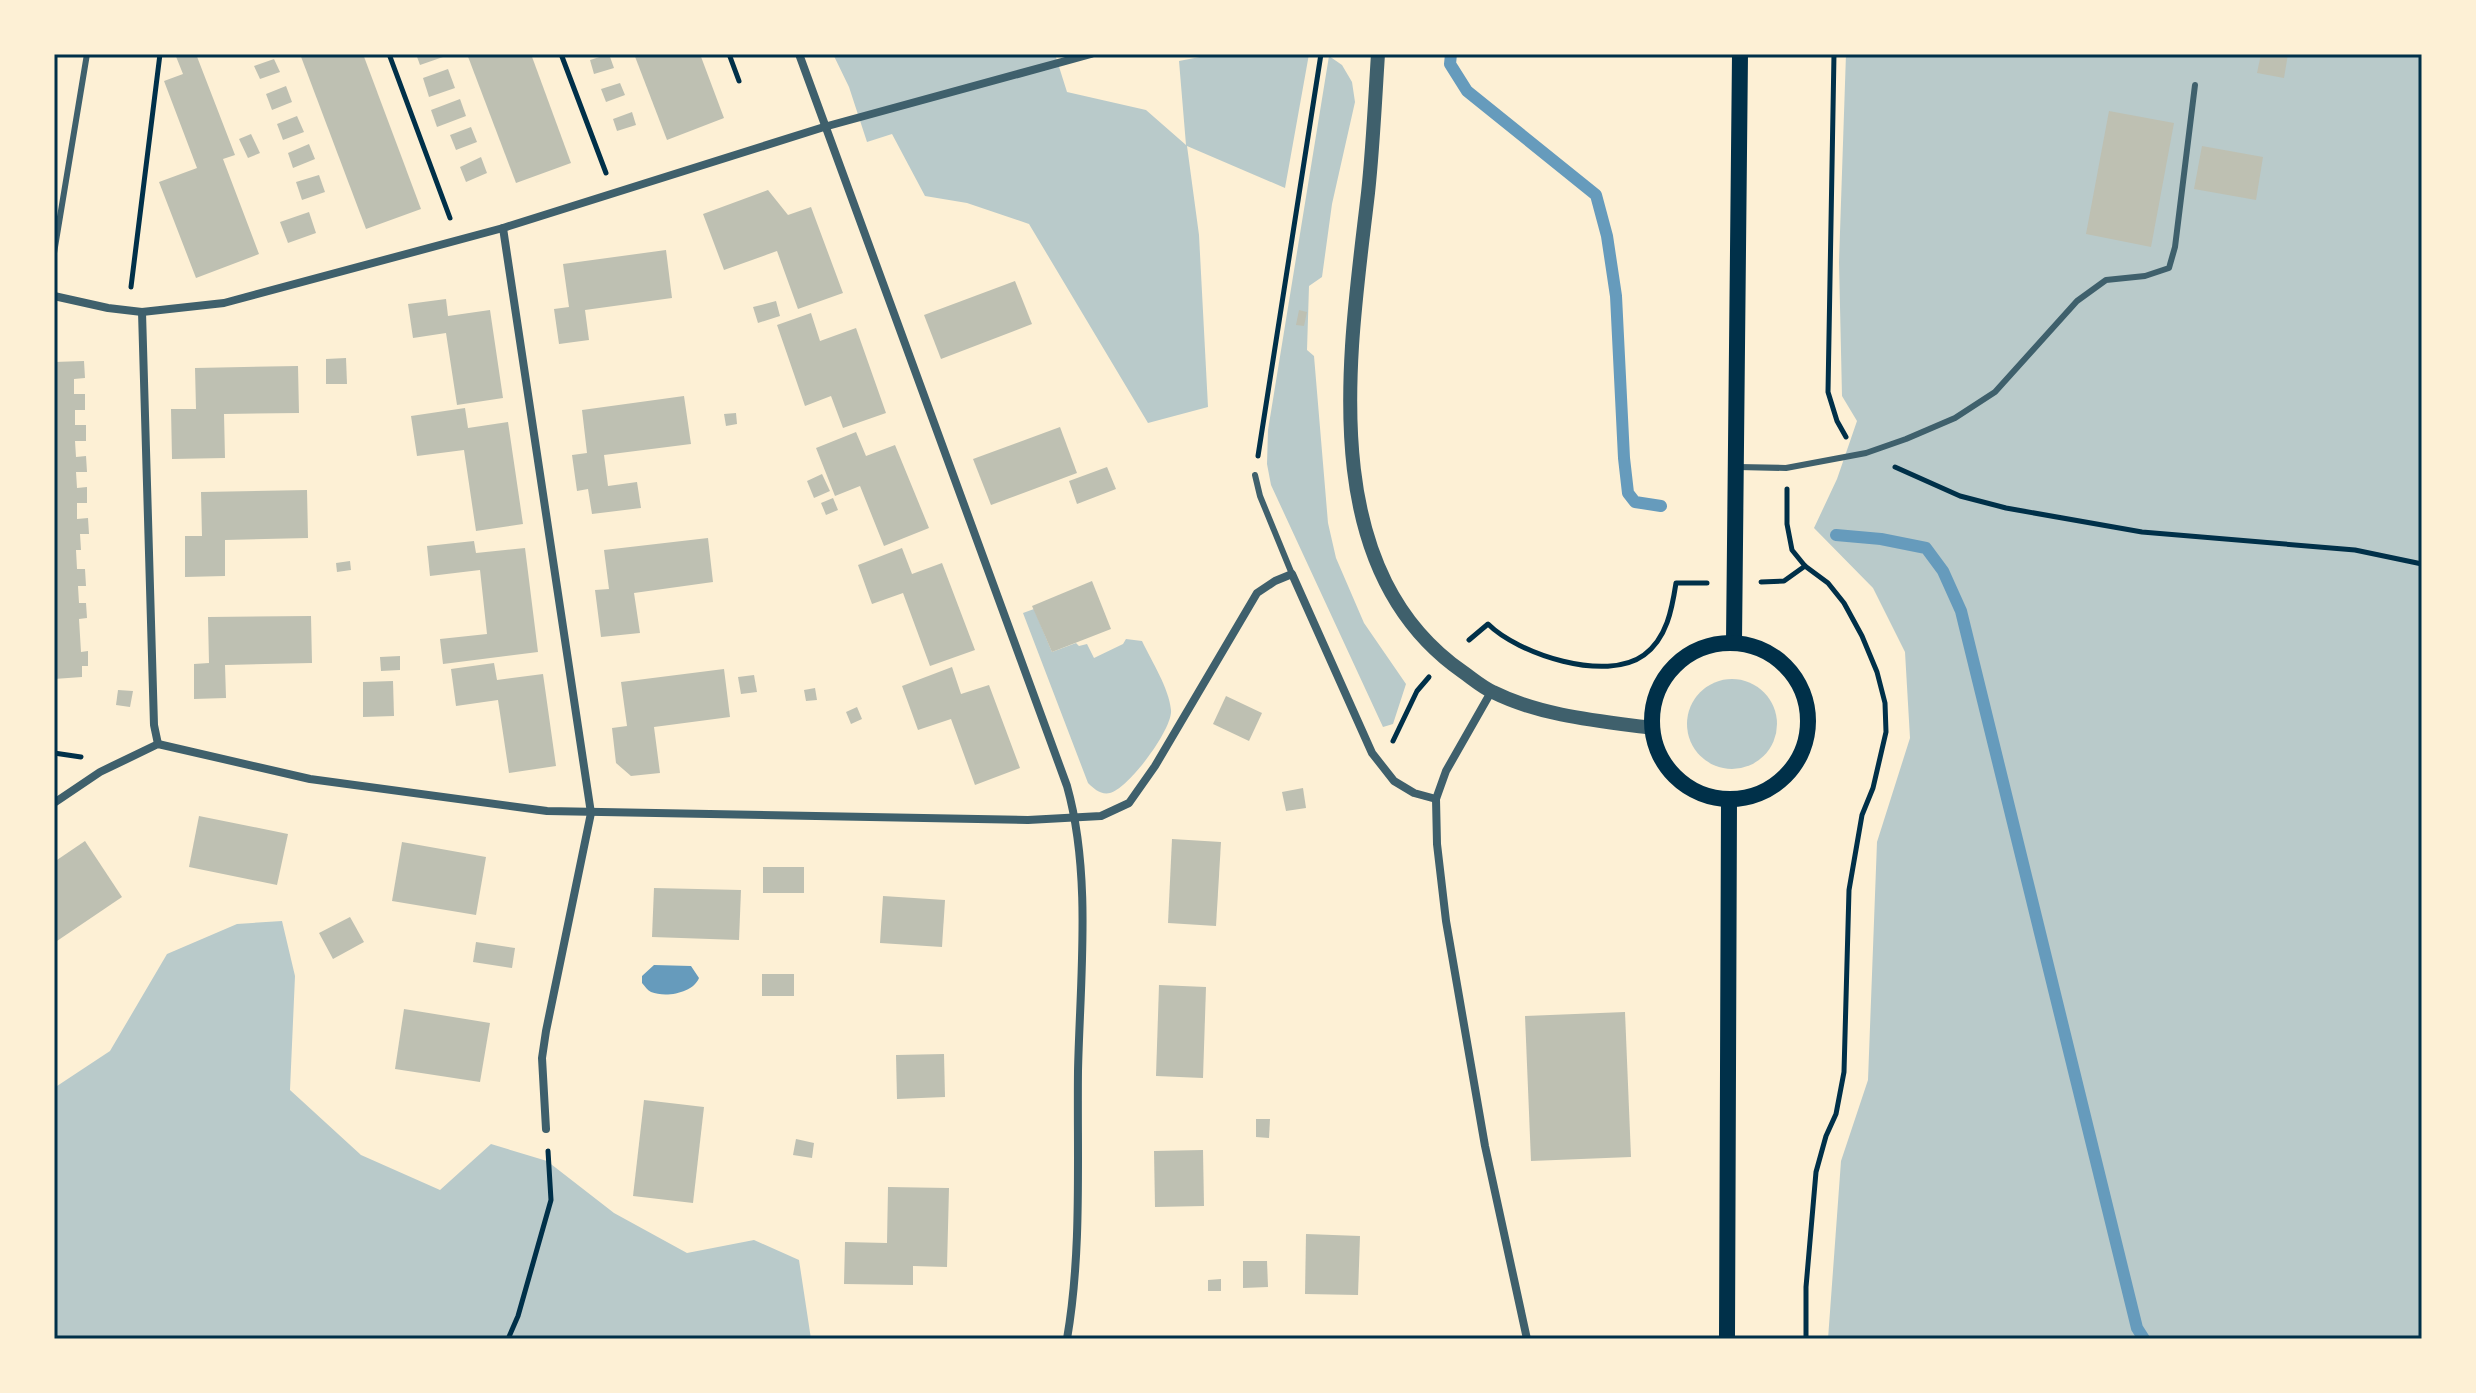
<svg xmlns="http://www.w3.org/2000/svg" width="2476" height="1393" font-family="Roboto,sans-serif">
<rect width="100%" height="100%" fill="#fdf0d5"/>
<g fill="#b9caca">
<path d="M833,54H1055L1067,92L1146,110L1186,145L1179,61L1215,54H1309L1285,188L1187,146L1199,235L1208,407L1148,423L1029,224L967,203L925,196L892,134L867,142L849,87Z"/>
<path d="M1846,54H2422V1339H1828L1841,1161L1868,1080L1877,842L1910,738L1905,652L1873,588L1814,528L1837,479L1857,421L1842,396L1839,262Z"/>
<path d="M1329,56L1342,65L1352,82L1355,102L1332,204L1322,277L1309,286L1307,350L1314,356L1328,523L1336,558L1364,623L1406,684L1393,724L1383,727L1271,485L1267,464L1268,430Z"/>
<path d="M1034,609L1052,652L1076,643L1079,646L1087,644L1094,658L1123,644L1126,639L1142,641C1152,662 1169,688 1171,710C1173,729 1128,789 1110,793C1101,795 1094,789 1088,783L1023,613Z"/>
<circle cx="1732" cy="724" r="45"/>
<path d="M282,921L295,976L290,1090L361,1155L440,1190L491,1144L547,1161L614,1213L687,1253L754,1240L799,1260L811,1339H54V1088L110,1051L167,954L237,924Z"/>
</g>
<path fill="#669bbc" d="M654,965L691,966L699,978C693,993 666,998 651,992C647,990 645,986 642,983V976Z"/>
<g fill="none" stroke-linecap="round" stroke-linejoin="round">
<g stroke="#669bbc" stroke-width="12">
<path d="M1451,54L1450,64L1467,91L1596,195L1607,236L1616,296L1624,458L1628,493L1635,502L1661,506"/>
<path d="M1836,535L1881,539L1926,548L1943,571L1961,611L2137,1328L2144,1339"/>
</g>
</g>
<g fill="#bec0b2">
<path d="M175,54H196L235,155L223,159L259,254L196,278L159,182L197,168L164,81L183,74Z"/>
<path d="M300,54H363L421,209L366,229Z"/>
<path d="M416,54H442L443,57L420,65Z"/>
<path d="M467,54H531L571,163L516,183Z"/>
<path d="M609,54L614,68L594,74L590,60Z"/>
<path d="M634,54H700L724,118L667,140Z"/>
<path d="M2261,54H2288L2284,78L2257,73Z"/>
<path d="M274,59L280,72L260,79L254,66Z"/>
<path d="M448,69L455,88L429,97L423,78Z"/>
<path d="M620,83L625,95L606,102L601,89Z"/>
<path d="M286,86L292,102L272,110L266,94Z"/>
<path d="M460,99L466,116L437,127L431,110Z"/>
<path d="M2109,111L2174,123L2151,247L2086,234Z"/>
<path d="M632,112L636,125L617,131L613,119Z"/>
<path d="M297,116L304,132L283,140L277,124Z"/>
<path d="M471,127L477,142L456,150L450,135Z"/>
<path d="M251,134L260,153L248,158L239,139Z"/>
<path d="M309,144L315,159L293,168L288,153Z"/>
<path d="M2202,146L2263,157L2256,200L2194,189Z"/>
<path d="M481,157L487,173L466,182L460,167Z"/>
<path d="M319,175L325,192L302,200L296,182Z"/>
<path d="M768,190L788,215L811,207L843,293L798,309L777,251L724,270L703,214Z"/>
<path d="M309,212L316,233L288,243L280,222Z"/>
<path d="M666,250L672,298L585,310L589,340L559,344L554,309L569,307L563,264Z"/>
<path d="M1015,281L1032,324L941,359L924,315Z"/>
<path d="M446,299L448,316L490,310L503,398L457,405L446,333L413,338L408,304Z"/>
<path d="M776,301L780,316L758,323L753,307Z"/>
<path d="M1299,310L1307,312L1304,326L1296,325Z"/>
<path d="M811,313L820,341L856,328L886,413L843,428L831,396L805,406L777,325Z"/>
<path d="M346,358L347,384H326V359Z"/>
<path d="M84,361L85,378L74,379V394H85V410H75V425H86V441H75L76,457L86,456L87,472H76L77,488L87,487V503H77V519L88,518L89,534H80L81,550H76L77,569H85L86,586H78L79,603H86L87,618L79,619L81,652L88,651V666H82V677L54,679V362Z"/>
<path d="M298,366L299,413L224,414L225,458L172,459L171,409H196L195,368Z"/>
<path d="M684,396L691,444L604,455L608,486L637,482L641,508L592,514L588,489L577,491L572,455L587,453L582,410Z"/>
<path d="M465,408L468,428L508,422L523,524L476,531L464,450L417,456L411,416Z"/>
<path d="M736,413L737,424L726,426L724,414Z"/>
<path d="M1060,427L1077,473L991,505L973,459Z"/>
<path d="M856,432L866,456L895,445L929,528L884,546L860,486L835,496L816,448Z"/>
<path d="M1107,467L1116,489L1077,504L1069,481Z"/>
<path d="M822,474L830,491L814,498L807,481Z"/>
<path d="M307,490L308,538L225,540V576L185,577V536H202L201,492Z"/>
<path d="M833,498L838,510L826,515L821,503Z"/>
<path d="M708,538L713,582L634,593L640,633L601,637L595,590L609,589L604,550Z"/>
<path d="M474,541L476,553L525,548L538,652L443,664L440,639L487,634L480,570L430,576L427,546Z"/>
<path d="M902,548L912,574L942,563L975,650L930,666L903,593L872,604L858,565Z"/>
<path d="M350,561L351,570L337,572L336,563Z"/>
<path d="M1092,581L1111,629L1052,652L1032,606Z"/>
<path d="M311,616L312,663L225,665L226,698L194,699V664L209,663L208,617Z"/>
<path d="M400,656V670L381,671L380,657Z"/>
<path d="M494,663L497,680L543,674L556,766L509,773L498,700L456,706L451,669Z"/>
<path d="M952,667L961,694L989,685L1020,768L975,785L951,719L918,730L902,686Z"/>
<path d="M724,669L730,717L654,727L660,773L631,776L616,763L612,728L627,726L621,682Z"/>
<path d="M754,675L757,692L741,694L738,677Z"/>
<path d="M393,681L394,716L363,717V682Z"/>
<path d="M815,688L817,700L806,701L804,690Z"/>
<path d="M118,690L133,691L130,707L116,705Z"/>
<path d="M1226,696L1262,713L1249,741L1213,724Z"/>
<path d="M857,707L862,719L851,724L846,712Z"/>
<path d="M1303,788L1306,808L1286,811L1282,792Z"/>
<path d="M199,816L288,834L277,885L189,867Z"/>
<path d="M1172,839L1221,842L1216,926L1168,923Z"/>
<path d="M85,841L122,897L54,943V862Z"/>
<path d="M402,842L486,857L476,915L392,901Z"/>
<rect x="763" y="867" width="41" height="26"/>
<path d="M654,888L741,890L739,940L652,937Z"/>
<path d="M883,896L945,900L942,947L880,943Z"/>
<path d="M350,917L364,942L333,959L319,933Z"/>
<path d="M476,942L515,948L512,968L473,962Z"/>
<rect x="762" y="974" width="32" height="22"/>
<path d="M1159,985L1206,987L1203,1078L1156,1076Z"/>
<path d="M404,1009L490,1023L480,1082L395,1069Z"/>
<path d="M1625,1012L1631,1157L1531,1161L1525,1016Z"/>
<path d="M944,1054L945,1097L897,1099L896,1055Z"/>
<path d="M644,1100L704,1107L693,1203L633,1196Z"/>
<path d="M1256,1119H1270L1269,1138L1256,1137Z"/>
<path d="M796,1139L814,1143L812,1158L793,1155Z"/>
<path d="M1203,1150L1204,1206L1155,1207L1154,1151Z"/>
<path d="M888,1187L949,1188L947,1267L913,1266V1285L844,1284L845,1242L887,1243Z"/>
<path d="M1306,1234L1360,1236L1358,1295L1305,1294Z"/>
<path d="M1243,1261H1267L1268,1287L1243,1288Z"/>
<path d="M1221,1279V1291H1208V1280Z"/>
</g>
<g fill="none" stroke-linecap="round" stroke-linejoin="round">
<g stroke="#003049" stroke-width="5">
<path d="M389,54L450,218"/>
<path d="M561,54L606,173"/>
<path d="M729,54L739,81"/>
<path d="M1834,54L1828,392L1837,421L1846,437"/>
<path d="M131,287L160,54"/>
<path d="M1258,456L1321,54"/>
<path d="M1895,467L1960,496L2006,508L2142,532L2355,550L2422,564"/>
<path d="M1787,489V524L1792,550L1805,566L1828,583L1844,603L1862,636L1877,672L1885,703L1886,732L1873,788L1862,815L1849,890L1844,1072L1836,1114L1826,1136L1816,1172L1806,1287V1339"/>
<path d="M1761,582L1784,581L1805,566"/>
<path d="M1469,640L1488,624C1518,654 1606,683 1644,655C1667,638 1672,609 1676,583H1707"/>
<path d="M1393,741L1417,691L1429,677"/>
<path d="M54,753L81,757"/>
<path d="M508,1339L518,1316L551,1200L548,1151"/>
</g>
<g stroke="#3f606c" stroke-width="6">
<path d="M54,253L87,54"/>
<path d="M1738,467L1786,468L1866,453L1906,439L1955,418L1995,392L2077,301L2106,280L2145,276L2169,268L2175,247L2195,85"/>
<path d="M1255,475L1260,496L1292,574"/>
</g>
<g stroke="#3f606c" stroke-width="8">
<path d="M799,54L1067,786C1092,875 1080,979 1078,1071C1077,1160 1082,1252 1067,1339"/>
<path d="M503,228L591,813L546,1031L542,1058L546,1129"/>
<path d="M54,296L108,308L142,312L224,303L503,228L824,127L1091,54"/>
<path d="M142,312L154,725L158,744"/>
<path d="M1491,692L1446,771L1436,799L1437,844L1446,921L1485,1146L1527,1339"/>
<path d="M54,803L100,772L158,744L310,779L547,811L1028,820L1101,816L1129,803L1155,766L1257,593L1275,581L1292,574L1372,753L1394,781L1414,793L1436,799"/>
</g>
<path stroke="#3f606c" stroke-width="14" d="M1378,54C1375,100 1373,147 1368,193C1350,349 1312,567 1463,672C1473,679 1482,687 1493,692C1541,716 1599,721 1652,728"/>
<g stroke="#003049" stroke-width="16">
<path d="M1734,642L1740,54"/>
<circle cx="1730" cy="721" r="78"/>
<path d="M1727,1339L1729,799"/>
</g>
</g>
<rect width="2476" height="1393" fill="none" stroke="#fdf0d5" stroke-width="112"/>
<rect x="56" y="56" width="2364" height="1281" fill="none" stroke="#003049" stroke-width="3"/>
</svg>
